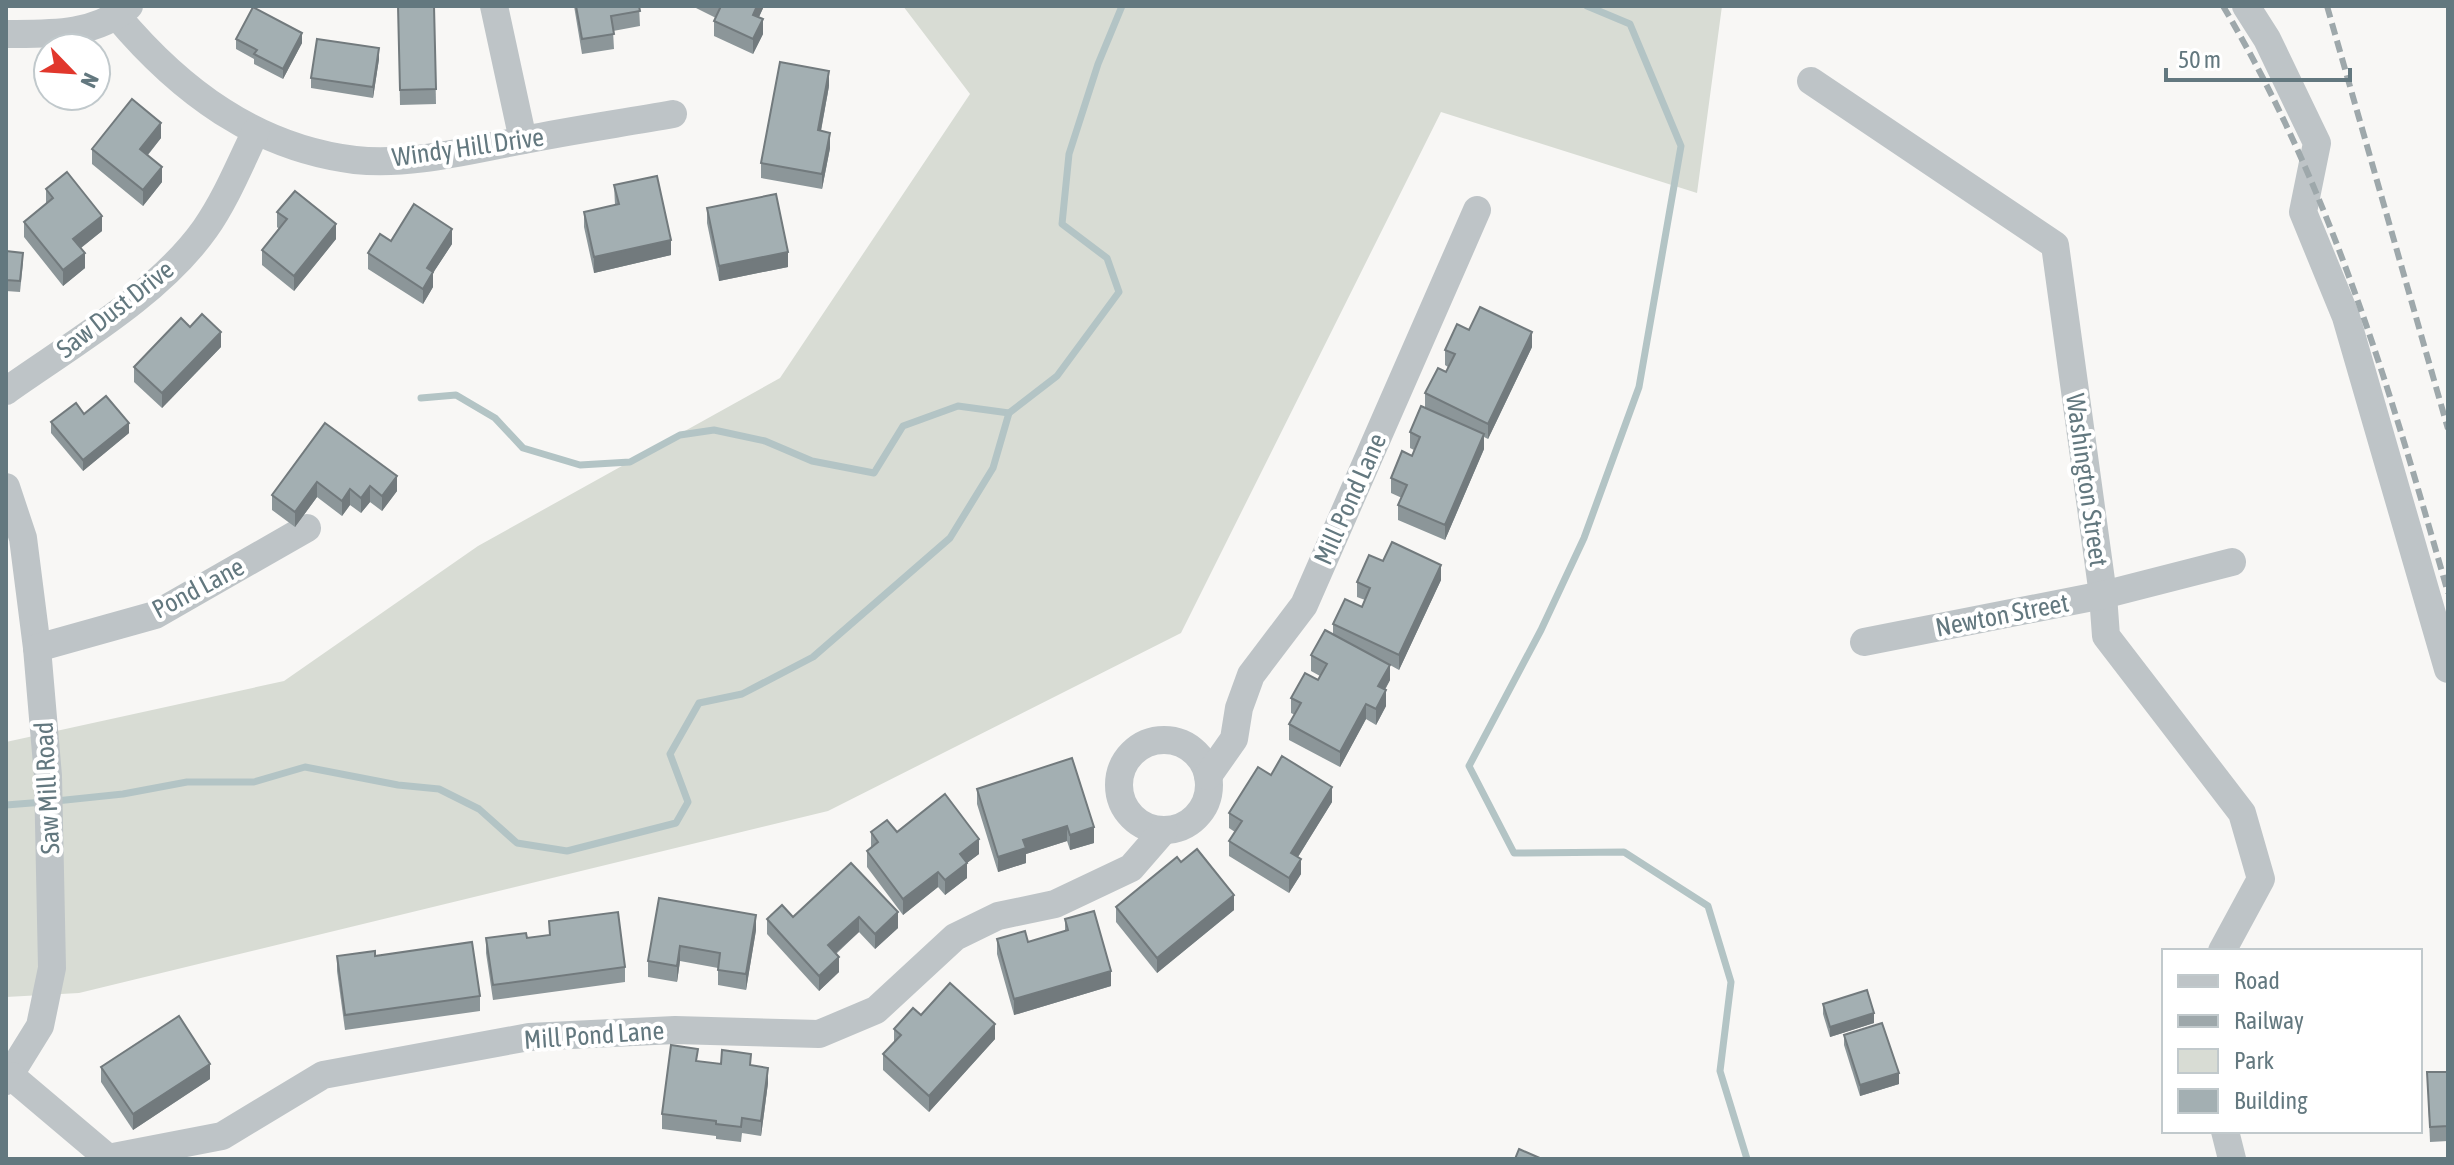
<svg xmlns="http://www.w3.org/2000/svg" width="2454" height="1165" font-family="'Asap Condensed',sans-serif">
<rect width="100%" height="100%" fill="#f8f7f5"/>
<path fill="#d8dcd4" d="M903,6H1722L1697,193L1441,112L1181,633L828,811L79,993L6,997V742L284,681L478,546L780,378L970,94Z"/>
<g fill="none" stroke-linecap="round" stroke-linejoin="round">
<g stroke="#b3c4c5" stroke-width="7">
<path d="M1587,6L1630,24L1681,146L1639,387L1584,538L1541,630L1469,766L1514,853L1624,852L1708,906L1731,982L1720,1071L1747,1159"/>
<path d="M421,398L456,395L495,418L523,448L580,465L630,462L680,435L714,430L765,441L812,461L874,473L903,426L958,406L1009,413"/>
<path d="M56,801L123,794L187,782H254L305,767L398,785L439,789L479,809L517,843L567,851L676,823L688,802L670,754L699,703L742,694L813,657L950,538L993,468L1009,413L1057,376L1119,292L1107,258L1062,224L1069,154L1098,64L1122,6"/>
<path d="M6,805L44,802"/>
</g>
<g stroke="#bec4c7" stroke-width="28">
<path d="M494,6L523,140"/>
<path d="M2246,6L2267,39L2317,143L2303,212L2346,317L2448,669"/>
<path d="M117,16C180,91 256,148 355,160C411,166 469,150 524,140C573,130 623,123 673,114"/>
<path d="M6,34C49,34 95,36 129,6"/>
<path d="M1811,81L2055,245L2103,595L2106,636L2242,813L2261,879L2222,951"/>
<path d="M6,391C72,344 158,295 205,229C226,199 240,164 256,131"/>
<path d="M6,487L23,538L37,648L48,776L52,968L40,1026L6,1081"/>
<path d="M1864,642L2103,595L2232,562"/>
<path d="M37,648L155,615L307,528"/>
<circle cx="1164" cy="785" r="45"/>
<path d="M1208,776L1234,739L1239,708L1251,675L1304,605L1477,210"/>
<path d="M11,1076L108,1158L222,1136L323,1075L529,1037L675,1030L819,1034L876,1010L955,937L998,916L1055,904L1131,868L1164,830"/>
<path d="M2225,1131L2232,1159"/>
</g>
<g stroke="#9ea8ab" stroke-width="6" stroke-dasharray="12 6" stroke-linecap="butt">
<path d="M2223,6C2331,187 2391,392 2448,593"/>
<path d="M2327,6L2448,429"/>
</g>
</g>
<g fill="#8c9699">
<path d="M398,6H434L436,104L400,105Z"/>
<path d="M574,6H639L640,26L613,31L614,49L582,54Z"/>
<path d="M692,6H764L759,17L763,34L753,54L714,36V21L716,18Z"/>
<path d="M236,39L302,43L283,79L254,64V59L236,49Z"/>
<path d="M379,59L373,98L311,88V78Z"/>
<path d="M829,86L821,131L830,148L822,189L761,178V163Z"/>
<path d="M161,138L148,155L162,182L143,206L92,164V149Z"/>
<path d="M614,185L671,255L594,273L584,227V212L615,205Z"/>
<path d="M46,189L102,231L81,248L85,268L63,286L24,237V222L46,204Z"/>
<path d="M707,208L788,267L719,281L707,223Z"/>
<path d="M277,212L336,239L294,291L262,265V250L279,229L277,227Z"/>
<path d="M391,241L452,244L433,273V287L423,304L368,269V253Z"/>
<path d="M6,251L23,263L20,292L6,291Z"/>
<path d="M1469,330L1532,347L1488,439L1484,437V449L1445,540L1398,520V505L1402,498L1391,493V478L1412,456L1414,450L1410,448V432L1425,408V393L1446,372L1448,367L1445,365V350Z"/>
<path d="M221,347L162,408L134,382V367Z"/>
<path d="M84,414L129,433L83,471L51,433V422Z"/>
<path d="M325,423L397,491L382,511L370,502L361,513L350,505L342,516L317,497L295,527L272,510V495Z"/>
<path d="M1383,561L1441,580L1399,670L1390,665V680L1385,690L1386,706L1376,725L1366,719L1340,767L1289,740V724L1295,715L1291,713V698L1318,680L1320,676L1311,671V655L1333,635V624L1362,607L1365,600L1357,597V582Z"/>
<path d="M1072,758L1094,843L1070,850L1067,841L1026,854V863L998,872L977,804V789Z"/>
<path d="M1271,775L1332,802L1298,857L1301,874L1289,893L1229,856V841L1235,832L1229,828V813Z"/>
<path d="M871,832L979,854L967,863V878L945,895L938,887L903,915L867,867V851L871,848Z"/>
<path d="M1181,862L1234,910L1157,973L1116,922V907Z"/>
<path d="M851,863L898,928L875,949L859,932L836,954L839,972L819,991L767,934V919L793,917Z"/>
<path d="M659,898L756,930L746,990L718,985V968L680,961L677,982L648,977V961Z"/>
<path d="M1065,919L1111,986L1014,1015L997,954V939L1028,942L1065,931Z"/>
<path d="M549,921L625,967V982L493,1000L486,953V938H527L549,935Z"/>
<path d="M337,956H375L480,996V1011L345,1030L337,971Z"/>
<path d="M1823,1004L1874,1023L1830,1037L1823,1014Z"/>
<path d="M921,1015L995,1039L929,1112L883,1070V1054L894,1042V1029Z"/>
<path d="M1844,1035L1899,1084L1860,1096L1844,1045Z"/>
<path d="M698,1061L721,1064L751,1065L768,1083L761,1136L742,1133L741,1142L716,1139V1136L662,1129V1114Z"/>
<path d="M101,1067L210,1079L133,1130L101,1082Z"/>
<path d="M2427,1072H2448V1141L2430,1142Z"/>
</g>
<g fill="#727a7d">
<path d="M757,6H764L753,30V15Z"/>
<path d="M763,19V34L753,54V39Z"/>
<path d="M302,33V43L283,79V69Z"/>
<path d="M379,48V59L373,98V87Z"/>
<path d="M829,71V86L818,146V130Z"/>
<path d="M161,123V138L140,164V149Z"/>
<path d="M830,133V148L822,189V174Z"/>
<path d="M162,167V182L143,206V190Z"/>
<path d="M102,216V231L73,254V239Z"/>
<path d="M336,224V239L294,291V276Z"/>
<path d="M452,229V244L433,273V287L423,304V289L427,268Z"/>
<path d="M671,240V255L594,273V257Z"/>
<path d="M788,252V267L719,281V266Z"/>
<path d="M85,253V268L63,286V270Z"/>
<path d="M221,332V347L162,408V393Z"/>
<path d="M1532,332V347L1488,439V424Z"/>
<path d="M129,423V433L83,471V460Z"/>
<path d="M1484,434V449L1445,540V525Z"/>
<path d="M397,476V491L382,511V496Z"/>
<path d="M317,482V497L295,527V512Z"/>
<path d="M370,486V502L361,513V498Z"/>
<path d="M350,489V505L342,516V501Z"/>
<path d="M1441,565V580L1399,670V655Z"/>
<path d="M1390,665V680L1378,701V686Z"/>
<path d="M1386,690V706L1376,725V709Z"/>
<path d="M1366,704V719L1340,767V752Z"/>
<path d="M1332,787V802L1291,868V853Z"/>
<path d="M1067,826V841L1026,854V863L998,872V857L1023,840Z"/>
<path d="M1094,827V843L1070,850V835Z"/>
<path d="M979,839V854L967,863V878L945,895V880L960,854Z"/>
<path d="M1301,859V874L1289,893V878Z"/>
<path d="M938,872V887L903,915V899Z"/>
<path d="M1234,895V910L1157,973V958Z"/>
<path d="M898,912V928L875,949V934Z"/>
<path d="M756,915V930L746,990V974Z"/>
<path d="M859,917V932L828,960V945Z"/>
<path d="M680,946V961L677,982V966Z"/>
<path d="M839,957V972L819,991V976Z"/>
<path d="M1111,971V986L1014,1015V999Z"/>
<path d="M1874,1013V1023L1830,1037V1027Z"/>
<path d="M995,1024V1039L929,1112V1096Z"/>
<path d="M210,1064V1079L133,1130V1114Z"/>
<path d="M768,1068V1083L761,1136V1121Z"/>
<path d="M1899,1073V1084L1860,1096V1085Z"/>
</g>
<g fill="#a3afb2" stroke="#727a7d" stroke-width="2">
<path d="M398,6H434L436,89L400,90Z"/>
<path d="M576,6H639L640,11L611,16L614,34L582,39Z"/>
<path d="M721,6H757L753,15L763,19L753,39L714,21Z"/>
<path d="M253,7L302,33L283,69L254,54L257,50L236,39Z"/>
<path d="M317,39L379,48L373,87L311,78Z"/>
<path d="M780,62L829,71L818,130L830,133L822,174L761,163Z"/>
<path d="M132,99L161,123L140,149L162,167L143,190L92,149Z"/>
<path d="M67,172L102,216L73,239L85,253L63,270L24,222L53,198L46,189Z"/>
<path d="M657,176L671,240L594,257L584,212L619,204L614,185Z"/>
<path d="M295,191L336,224L294,276L262,250L287,219L277,212Z"/>
<path d="M776,194L788,252L719,266L707,208Z"/>
<path d="M414,204L452,229L427,268L433,272L423,289L368,253L380,234L391,241Z"/>
<path d="M6,251L23,253L20,281L6,280Z"/>
<path d="M1480,307L1532,332L1488,424L1425,393L1438,368L1446,372L1455,354L1445,350L1457,324L1469,330Z"/>
<path d="M202,314L221,332L162,393L134,367L181,318L190,327Z"/>
<path d="M106,396L129,423L83,460L51,422L76,403L84,414Z"/>
<path d="M1421,406L1484,434L1445,525L1398,505L1407,485L1391,478L1402,451L1412,456L1420,437L1410,432Z"/>
<path d="M325,423L397,476L382,496L370,486L361,498L350,489L342,501L317,482L295,512L272,495Z"/>
<path d="M1392,542L1441,565L1399,655L1333,624L1345,599L1362,607L1370,588L1357,582L1369,555L1383,561Z"/>
<path d="M1325,630L1390,665L1378,686L1386,690L1376,709L1366,704L1340,752L1289,724L1301,703L1291,698L1305,673L1318,680L1327,664L1311,655Z"/>
<path d="M1282,756L1332,787L1291,853L1301,859L1289,878L1229,841L1242,821L1229,813L1258,767L1271,775Z"/>
<path d="M1072,758L1094,827L1070,835L1067,826L1023,840L1026,848L998,857L977,789Z"/>
<path d="M945,794L979,839L960,854L967,863L945,880L938,872L903,899L867,851L878,842L871,832L887,820L897,832Z"/>
<path d="M1197,849L1234,895L1157,958L1116,907L1177,857L1181,862Z"/>
<path d="M851,863L898,912L875,934L859,917L828,945L839,957L819,976L767,919L782,905L793,917Z"/>
<path d="M659,898L756,915L746,974L718,970L720,953L680,946L677,966L648,961Z"/>
<path d="M1094,911L1111,971L1014,999L997,939L1025,931L1028,942L1068,930L1065,919Z"/>
<path d="M618,912L625,967L493,985L486,938L526,933L527,938L550,935L549,921Z"/>
<path d="M472,942L480,996L345,1015L337,956L375,951V956Z"/>
<path d="M950,983L995,1024L929,1096L883,1054L901,1035L894,1029L913,1008L921,1015Z"/>
<path d="M1867,990L1874,1013L1830,1027L1823,1004Z"/>
<path d="M179,1016L210,1064L133,1114L101,1067Z"/>
<path d="M1882,1023L1899,1073L1860,1085L1844,1035Z"/>
<path d="M671,1045L698,1049L696,1061L721,1064L722,1050L751,1054L750,1065L768,1068L761,1121L742,1118L741,1127L716,1124V1121L662,1114Z"/>
<path d="M2427,1072H2448V1126L2430,1127Z"/>
<path d="M1519,1149L1542,1159H1515Z"/>
</g>
<g text-anchor="middle" dominant-baseline="central" stroke-width="8" stroke-linejoin="round" paint-order="stroke">
<g font-size="26" fill="#63787f" stroke="#fff">
<text transform="translate(468 147) rotate(-8)">Windy Hill Drive</text>
<text transform="translate(115 309) rotate(-38)">Saw Dust Drive</text>
<text transform="translate(2087 480) rotate(82)">Washington Street</text>
<text transform="translate(1350 499) rotate(-66)">Mill Pond Lane</text>
<text transform="translate(198 588) rotate(-28)">Pond Lane</text>
<text transform="translate(2002 615) rotate(-11)">Newton Street</text>
<text transform="translate(47 788) rotate(-93)">Saw Mill Road</text>
<text transform="translate(594 1035) rotate(-4)">Mill Pond Lane</text>
</g>
</g>
<rect width="2454" height="1165" fill="none" stroke="#63787f" stroke-width="16"/>
<rect x="2162" y="949" width="260" height="184" fill="#ffffff" stroke="#c1c9cc" stroke-width="2"/>
<rect x="2178" y="975" width="40" height="12" fill="#bec4c7" stroke="#c1c9cc" stroke-width="2"/>
<text x="2234" y="989" font-size="24" fill="#63787f">Road</text>
<rect x="2178" y="1015" width="40" height="12" fill="#9ea8ab" stroke="#c1c9cc" stroke-width="2"/>
<text x="2234" y="1029" font-size="24" fill="#63787f">Railway</text>
<rect x="2178" y="1049" width="40" height="24" fill="#d8dcd4" stroke="#c1c9cc" stroke-width="2"/>
<text x="2234" y="1069" font-size="24" fill="#63787f">Park</text>
<rect x="2178" y="1089" width="40" height="24" fill="#a3afb2" stroke="#c1c9cc" stroke-width="2"/>
<text x="2234" y="1109" font-size="24" fill="#63787f">Building</text>
<g transform="translate(72 72) rotate(115)"><circle r="38" fill="#ffffff" stroke="#c1c9cc" stroke-width="2"/>
<path d="M0-6L14 30L0 20L-14 30Z" fill="#e1372c"/>
<text y="-12" font-size="22" font-weight="bold" text-anchor="middle" fill="#63787f">N</text>
</g>
<path d="M2166 68v12h184v-12" fill="none" stroke="#63787f" stroke-width="4"/>
<text x="2178" y="68" font-size="24" fill="#63787f" stroke="#ffffff" stroke-width="6" paint-order="stroke">50 m</text>
</svg>
